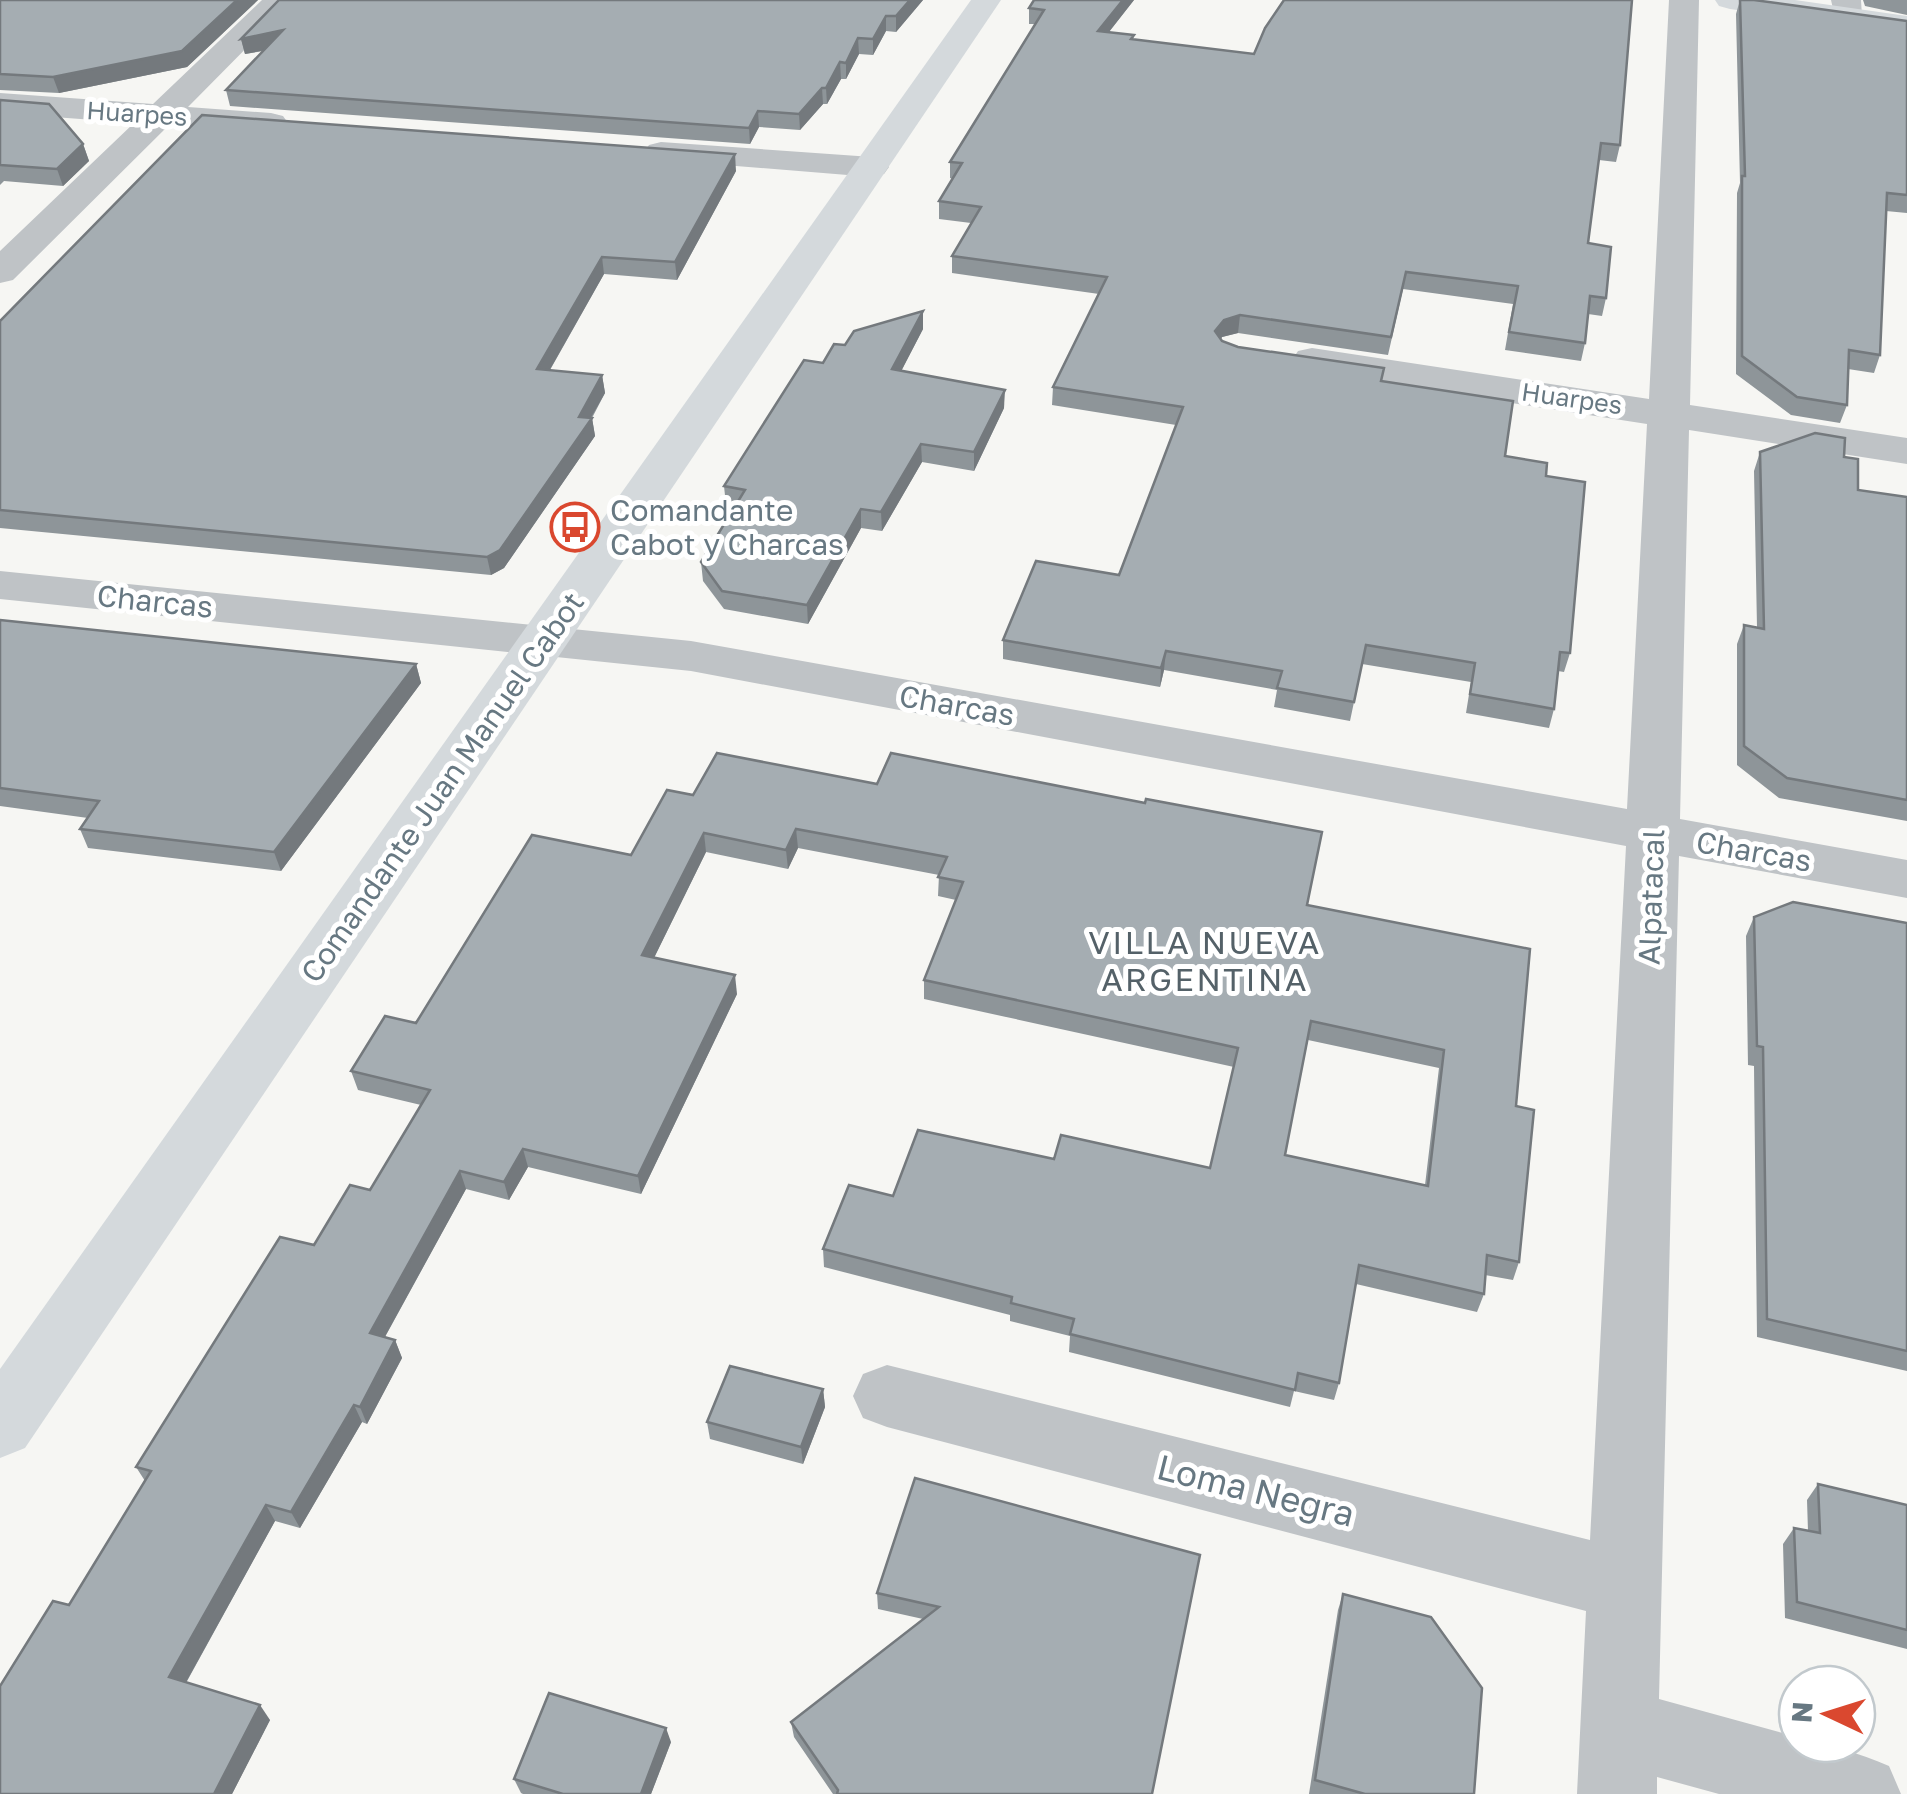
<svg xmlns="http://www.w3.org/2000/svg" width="1907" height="1794" font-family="'Golos Text',sans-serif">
<rect width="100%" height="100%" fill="#f6f6f3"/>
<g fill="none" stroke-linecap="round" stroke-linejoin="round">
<g fill="#bfc3c6" fill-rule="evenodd">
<path d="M262,0H294L188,107L271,113L283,116L288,123L283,130L271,133L169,125L13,280L0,283V251L134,123L0,113V93L153,104Z"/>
<path d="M1669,0H1699L1690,405L1907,438V464L1689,430L1680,819L1907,860V898L1679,856L1659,1699L1797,1737V1744C1831,1744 1858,1753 1889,1766L1901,1794H1719L1657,1777V1794H1577L1586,1611L887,1427L863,1418L853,1396L863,1374L887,1365L1590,1540L1626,846L691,671L0,599V571L691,641L1627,809L1647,424L1312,372L1298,369L1292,360L1298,351L1312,348L1649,399Z"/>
<path d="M1831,0H1861L1862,16L1858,22H1836Z"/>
<path d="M661,142L872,157L884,160L889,167L884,174L872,177L649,159L644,152L649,145Z"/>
</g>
<g fill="#d4d9dc" fill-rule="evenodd">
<path d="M971,0H1001L25,1448L0,1458V1369Z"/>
<path d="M1715,0H1795L1907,16V34L1730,9L1719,6Z"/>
</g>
</g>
<g fill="#8e9599" fill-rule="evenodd">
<path d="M0,0H258L187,67L59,93L0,90Z"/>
<path d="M279,0H923L896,32L886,31L873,55L859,54L846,79H841L827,104H823L800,130L759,127L750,144L230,106L226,90L263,51L245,54L241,39Z"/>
<path d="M1034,0H1134L1109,32L1134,35L1133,40L1620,145L1616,162L1599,160L1588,243L1606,298L1602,316L1588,314L1585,343L1581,361L1505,350L1513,304L1403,289L1388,355L1238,333L1222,337L1221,339L1222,341L1238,347L1381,381L1505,456L1546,476L1570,653L1564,672L1558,671L1554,709L1549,728L1466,713L1471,682L1362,664L1350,721L1274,707L1277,690L1164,670L1160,687L1003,659V640L1119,575L1176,425L1052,405L1053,387L1099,294L952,273V256L971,223L939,219V201L953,179L950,178V162L1035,24H1029V8Z"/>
<path d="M1740,0L1907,21V213L1886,211L1880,355L1874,373L1848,369L1847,405L1840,423L1791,415L1736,374L1737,193L1740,183L1736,14Z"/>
<path d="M1863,0H1907V15L1865,6Z"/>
<path d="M0,100L83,144L89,161L63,186L4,181L0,185Z"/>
<path d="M736,171L677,280L604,274L550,370L602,375L605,393L592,418L595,436L504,568L491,575L0,528V321Z"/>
<path d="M923,311V329L901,371L1004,408L974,471L922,462L882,531L861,528L808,624L724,609L703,581L701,562L735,506L726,505L724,486L823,363L845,345Z"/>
<path d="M1760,452L1844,457L1858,490L1907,497V821L1779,798L1737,765V644L1744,625L1757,627L1754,471Z"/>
<path d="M0,620L416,664L421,683L281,871L88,848L80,829L88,818L0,806Z"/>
<path d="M667,790L1308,905L1516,1106L1519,1262L1513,1280L1485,1275L1484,1294L1477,1312L1356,1284L1339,1383L1334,1400L1294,1391L1290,1407L1069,1352L1070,1336L1010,1321V1315L824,1267L823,1249L893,1196L1054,1159L1210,1168L1234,1067L924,999V980L956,900L938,896L939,875L798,848L788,869L706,852L654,958L737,994L641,1194L528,1167L509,1200L466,1189L385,1337L395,1340L402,1358L367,1424L362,1422L300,1528L275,1521L186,1683L270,1720L232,1794H0L145,1481L136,1467L314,1245L370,1190L421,1105L358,1090L351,1071L631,855ZM1308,1040L1439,1068L1425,1185L1285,1155Z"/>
<path d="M1754,917L1907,923V1371L1757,1337L1754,1066L1748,1065L1746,936Z"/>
<path d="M823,1389L825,1407L803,1464L710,1439L707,1422Z"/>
<path d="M915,1478L1152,1794H833L794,1737L791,1722L923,1619L878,1609L877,1593Z"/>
<path d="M1818,1484L1907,1505V1649L1785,1618L1783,1544L1794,1528L1808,1531L1807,1500Z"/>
<path d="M1343,1594L1474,1794H1309L1338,1610Z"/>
<path d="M671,1742L651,1794H523L521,1793L514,1779Z"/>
</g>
<g fill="#74797d">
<path d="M237,0H258L187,67L59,93L53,77Z"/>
<path d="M910,0H923L896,32V16Z"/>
<path d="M1123,0H1134L1097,47L1098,31Z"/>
<path d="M886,16V31L873,55V39Z"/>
<path d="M283,30L287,46L245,54L241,39Z"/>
<path d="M858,38L859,54L846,79V63Z"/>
<path d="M840,62L841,79L827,104L826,88Z"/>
<path d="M822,88L823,104L800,130L799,114Z"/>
<path d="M758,111L759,127L750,144L749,128Z"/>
<path d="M83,144L89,161L63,186L57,169Z"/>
<path d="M735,154L736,171L677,280L675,262Z"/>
<path d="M602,257L604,274L540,387L537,369Z"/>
<path d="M923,311V329L893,387L892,369Z"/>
<path d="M1240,315L1238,333L1222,337L1213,349L1215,331L1224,320Z"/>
<path d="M602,375L605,393L589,421L592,418L595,436L504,568L491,575L487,557L579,417Z"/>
<path d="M1005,390L1004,408L974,471V452Z"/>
<path d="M921,444L922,462L882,531L881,512Z"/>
<path d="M861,509V528L808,624L807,605Z"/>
<path d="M1166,651L1164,670L1160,687L1161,668Z"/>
<path d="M416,664L421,683L281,871L274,852Z"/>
<path d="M796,829L798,848L788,869L786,850Z"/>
<path d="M704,833L706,852L646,974L642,955Z"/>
<path d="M735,975L737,994L641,1194L638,1176Z"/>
<path d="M523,1149L528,1167L509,1200L504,1182Z"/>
<path d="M460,1171L466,1189L377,1351L370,1333Z"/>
<path d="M395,1340L402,1358L367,1424L360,1407Z"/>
<path d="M823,1389L825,1407L803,1464L801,1447Z"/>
<path d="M354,1405L362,1422L300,1528L291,1512Z"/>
<path d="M266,1505L275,1521L180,1693L169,1677Z"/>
<path d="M260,1705L270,1720L232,1794H214Z"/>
<path d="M666,1728L671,1742L651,1794H641Z"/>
</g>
<g fill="#a5adb2" stroke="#74797d" stroke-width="2.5" fill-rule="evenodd">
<path d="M0,0H237L182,51L53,77L0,74Z"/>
<path d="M279,0H910L896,16H886L873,39L858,38L846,63L840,62L826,88H822L799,114L758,111L749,128L226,90L283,30L241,39Z"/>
<path d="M1034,0H1123L1098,31L1134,35L1131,39L1254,54L1265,28L1284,0H1632L1620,145L1601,143L1588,243L1611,247L1606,298L1590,296L1585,343L1509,332L1518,286L1406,272L1391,337L1240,315L1224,320L1215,331L1222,341L1238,347L1384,368L1381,381L1513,401L1505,456L1547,463L1546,476L1585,482L1570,653L1560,652L1554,709L1470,694L1475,663L1366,645L1354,702L1277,688L1282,671L1166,651L1161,668L1003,640L1036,561L1119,575L1183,407L1053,387L1107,277L952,256L981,207L939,201L962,163L950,162L1044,10L1029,8Z"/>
<path d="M1740,0H1754L1907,21V195L1887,193L1880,355L1849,350L1847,405L1797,397L1742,356V176H1745Z"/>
<path d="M0,100L49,104L83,144L57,169L0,165Z"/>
<path d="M202,115L735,154L675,262L602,257L537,369L602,375L579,417L592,418L500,550L487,557L0,510V321Z"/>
<path d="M923,311L892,369L1005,390L974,452L921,444L881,512L861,509L807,605L722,591L701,562L745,490L724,486L804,360L823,363L834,344L845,345L854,331Z"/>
<path d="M1815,433L1845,438L1844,457L1858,459V490L1907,497V800L1787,778L1744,746V625L1764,629L1760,452Z"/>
<path d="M0,620L416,664L274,852L80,829L99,801L0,788Z"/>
<path d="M717,753L877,784L891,753L1145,803L1146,799L1322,832L1307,905L1530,949L1516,1106L1534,1110L1519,1262L1487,1255L1484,1294L1359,1265L1339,1383L1298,1373L1295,1390L1070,1334L1074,1319L1011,1303L1012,1297L823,1249L849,1185L893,1196L918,1130L1054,1159L1061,1135L1210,1168L1238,1048L924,980L963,882L938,877L947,857L796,829L786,850L704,833L642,955L735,975L638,1176L523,1149L504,1182L460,1171L370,1333L395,1340L360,1407L354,1405L291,1512L266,1505L169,1677L260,1705L214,1794H0V1686L53,1601L69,1605L151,1471L136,1467L280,1237L314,1245L350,1185L370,1190L430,1090L351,1071L385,1016L416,1023L532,835L631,855L667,790L693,795ZM1311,1021L1444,1050L1428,1186L1285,1155Z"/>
<path d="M1793,902L1907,923V1351L1767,1319L1763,1047L1757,1046L1754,917Z"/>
<path d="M730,1366L823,1389L801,1447L707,1422Z"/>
<path d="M915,1478L1200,1555L1152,1794H837L838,1790L791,1722L939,1607L877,1593Z"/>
<path d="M1818,1484L1907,1505V1630L1797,1602L1794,1528L1820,1533Z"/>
<path d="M1343,1594L1431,1617L1482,1688L1474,1794H1365L1315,1780Z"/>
<path d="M549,1693L666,1728L641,1794H563L514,1779Z"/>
</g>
<defs>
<g id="bus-ring" transform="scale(2.5)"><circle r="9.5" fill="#fff" stroke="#da482f" stroke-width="1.5"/><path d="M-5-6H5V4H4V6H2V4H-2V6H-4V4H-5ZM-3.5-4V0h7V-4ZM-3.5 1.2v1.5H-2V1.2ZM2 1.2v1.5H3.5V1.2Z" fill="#da482f"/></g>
</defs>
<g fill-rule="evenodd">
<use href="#bus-ring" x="575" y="527"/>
</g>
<g text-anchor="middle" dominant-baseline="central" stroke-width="10" stroke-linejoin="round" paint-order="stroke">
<g font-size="25" fill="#677882" stroke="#fff">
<text transform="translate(137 113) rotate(4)">Huarpes</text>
<text transform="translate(1572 398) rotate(8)">Huarpes</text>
</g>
<g font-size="30" fill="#677882" stroke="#fff" text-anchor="start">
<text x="610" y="510">Comandante<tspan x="610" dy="34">Cabot y Charcas</tspan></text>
</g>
<g font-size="30" fill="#677882" stroke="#fff">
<text transform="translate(155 601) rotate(6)">Charcas</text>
<text transform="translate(957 705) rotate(10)">Charcas</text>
<text transform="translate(442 787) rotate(-55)">Comandante Juan Manuel Cabot</text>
<text transform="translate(1754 851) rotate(10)">Charcas</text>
<text transform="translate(1651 897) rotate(-88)">Alpatacal</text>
</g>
<g font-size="32" letter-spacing="2.5" fill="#546168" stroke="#fff">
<text x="1205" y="942">VILLA NUEVA<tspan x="1205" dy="37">ARGENTINA</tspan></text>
</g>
<g font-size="35" fill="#677882" stroke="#fff">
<text transform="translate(1256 1490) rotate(14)">Loma Negra</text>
</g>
</g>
<g transform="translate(1827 1714) rotate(274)"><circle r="48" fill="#ffffff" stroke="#c2c9cd" stroke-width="2.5"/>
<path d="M0-8L18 38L0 25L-18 38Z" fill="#da482f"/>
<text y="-15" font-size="28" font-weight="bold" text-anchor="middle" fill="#677882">N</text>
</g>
</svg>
